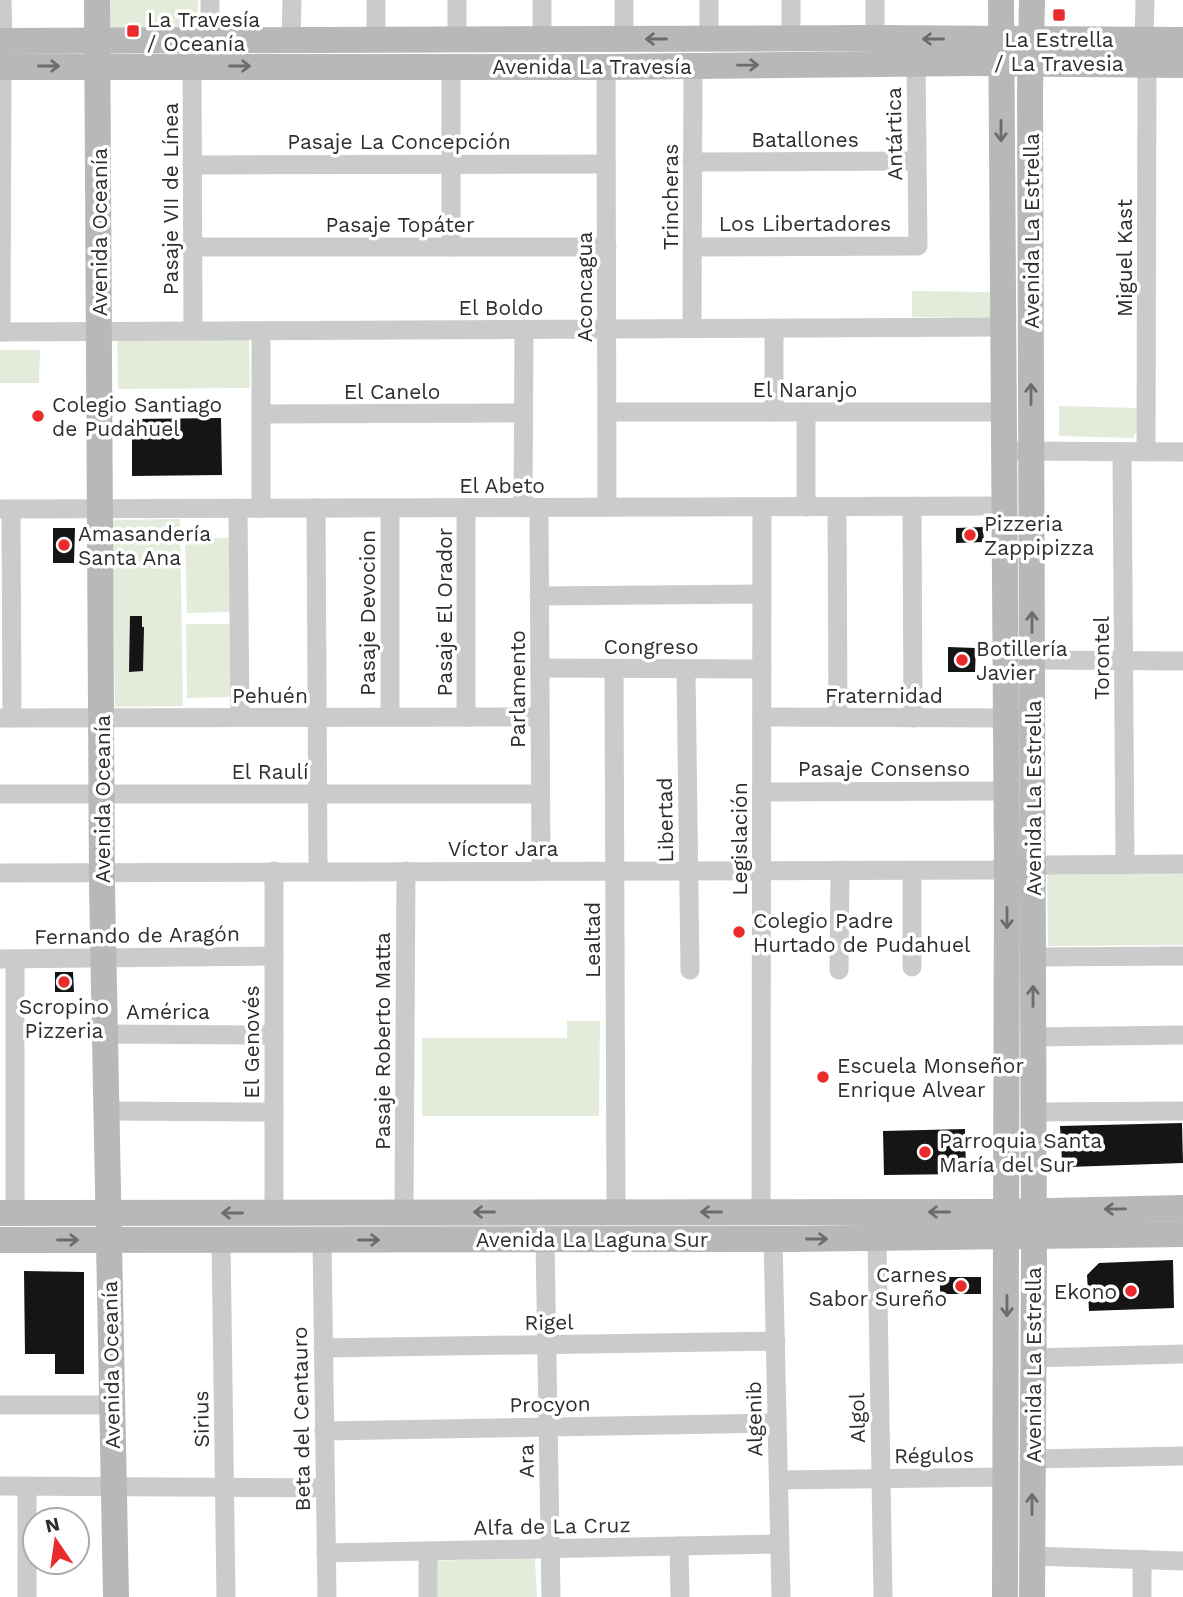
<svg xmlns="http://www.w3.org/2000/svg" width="1183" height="1597" font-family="'Work Sans',sans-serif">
<rect width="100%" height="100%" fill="#fff"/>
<g fill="#e3ecdb">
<path d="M107,0H198V32L107,29Z"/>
<path d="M912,291L995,292L994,318L912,317Z"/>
<path d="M249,336L250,388L118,389L117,337Z"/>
<path d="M0,350H40L39,383H0Z"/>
<path d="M1059,406L1138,408V428L1133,438L1059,436Z"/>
<path d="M180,519L183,706L115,707L112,520Z"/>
<path d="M229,538L230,612L187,613L185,539Z"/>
<path d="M186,624H230L231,697L187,698Z"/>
<path d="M1183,871V945L1048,946L1047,873Z"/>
<path d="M567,1021H600L599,1116H422V1038H567Z"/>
<path d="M535,1557L537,1597H435V1561Z"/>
</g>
<g fill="#151515">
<path d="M221,418L222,475L132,476V419Z"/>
<path d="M983,527L984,542L956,543V528Z"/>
<path d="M53,528H75L74,563H53Z"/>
<path d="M130,616H142V627H144L143,671L129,672Z"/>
<path d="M948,647L976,648L975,672H948Z"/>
<path d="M55,972H73L74,992H55Z"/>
<path d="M1182,1123L1183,1163L1068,1167L1062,1161L1060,1126Z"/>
<path d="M965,1129L966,1174L884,1175L883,1131Z"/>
<path d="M1173,1260L1174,1308L1089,1311L1087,1275L1099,1263Z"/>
<path d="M24,1271L84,1272V1374H55V1354H25Z"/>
<rect x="940" y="1277" width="41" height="17"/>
</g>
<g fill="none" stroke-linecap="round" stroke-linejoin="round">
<g stroke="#cbcbcb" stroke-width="19">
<path d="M2,0L3,41"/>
<path d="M376,0V40"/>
<path d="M709,0V39"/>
<path d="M875,0V38"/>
<path d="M542,39V0"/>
<path d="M624,39V0"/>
<path d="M791,39V0"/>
<path d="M291,40L292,0"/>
<path d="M457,40V0"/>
<path d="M1144,40L1145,0"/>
<path d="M210,41V0"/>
<path d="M192,66L193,331"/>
<path d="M451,66V247"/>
<path d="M606,67L607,507"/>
<path d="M692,162L917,161"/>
<path d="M192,165L606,164"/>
<path d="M193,247H607"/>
<path d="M693,247L918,246L916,63"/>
<path d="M692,328L693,66"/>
<path d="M774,328V412"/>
<path d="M261,331V508"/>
<path d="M0,332L1003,327"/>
<path d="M1,332L2,67"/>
<path d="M607,412H1003"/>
<path d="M261,414L523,413"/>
<path d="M1003,451L1183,452"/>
<path d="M1122,452L1125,865"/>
<path d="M1146,452L1147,65"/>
<path d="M912,506L913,718"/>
<path d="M806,507V412"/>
<path d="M837,507L838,717"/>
<path d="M238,508L240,717"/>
<path d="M316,508L318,871"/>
<path d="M390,508V717"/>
<path d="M466,508V717"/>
<path d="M523,508L524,329"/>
<path d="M539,508L541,870"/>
<path d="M0,509L1004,506"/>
<path d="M11,509L12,718"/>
<path d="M539,596L762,594"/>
<path d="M1032,660L1183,661"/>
<path d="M540,668L762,669"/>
<path d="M614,669L616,1212"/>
<path d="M686,669L690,970"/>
<path d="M762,717L1005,718"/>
<path d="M0,718L540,717"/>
<path d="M762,792L1006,791"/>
<path d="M0,794H540"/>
<path d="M912,870V967"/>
<path d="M274,871V1213"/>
<path d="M0,873L992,870L1046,865L1183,864"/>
<path d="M1033,957L1183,956"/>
<path d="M0,959L274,956"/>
<path d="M839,970L840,870"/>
<path d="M105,1034L274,1035"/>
<path d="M1033,1037L1183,1035"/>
<path d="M107,1111L274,1112"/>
<path d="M1033,1112L1183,1111"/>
<path d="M404,1212L406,871"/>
<path d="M15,1213V959"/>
<path d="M761,1213L762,507"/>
<path d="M773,1239L781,1597"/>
<path d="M877,1239L883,1597"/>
<path d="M322,1240L327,1597"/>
<path d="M545,1240L551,1597"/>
<path d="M221,1241L226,1597"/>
<path d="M323,1348L776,1341"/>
<path d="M1033,1358L1183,1354"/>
<path d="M0,1405H112"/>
<path d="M324,1431L777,1423"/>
<path d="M1032,1459L1183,1456"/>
<path d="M779,1480L1006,1477"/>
<path d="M0,1486L325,1488"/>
<path d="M679,1546L680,1597"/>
<path d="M428,1551V1597"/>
<path d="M326,1553L780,1544"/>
<path d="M1032,1556L1183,1561"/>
<path d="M1142,1559V1597"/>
<path d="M27,1597V1486"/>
</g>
<g stroke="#b8b8b8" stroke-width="26">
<path d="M97,0L102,886L116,1597"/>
<path d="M1001,0L1007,870L1005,1597"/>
<path d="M0,41L875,38L1183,40"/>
<path d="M0,67H606L971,63L1183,65"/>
<path d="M0,1213L1007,1212L1183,1208"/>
<path d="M0,1240L790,1239L1183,1234"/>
<path d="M1032,1597L1034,1264L1030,91L1032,0"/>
</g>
</g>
<defs><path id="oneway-shaft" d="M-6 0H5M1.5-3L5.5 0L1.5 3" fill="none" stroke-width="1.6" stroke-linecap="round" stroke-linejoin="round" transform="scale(1.75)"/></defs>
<g stroke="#6c6c6c">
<use href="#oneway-shaft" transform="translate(656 39) rotate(180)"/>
<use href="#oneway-shaft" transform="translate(933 39) rotate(-180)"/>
<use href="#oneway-shaft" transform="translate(748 65) rotate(-1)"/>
<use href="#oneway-shaft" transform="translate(49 66)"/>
<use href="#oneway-shaft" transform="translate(240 66)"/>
<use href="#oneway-shaft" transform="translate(1001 131) rotate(90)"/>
<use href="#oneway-shaft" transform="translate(1031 394) rotate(-90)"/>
<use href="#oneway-shaft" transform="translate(1032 622) rotate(-90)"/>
<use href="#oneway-shaft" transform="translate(1007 918) rotate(90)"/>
<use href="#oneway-shaft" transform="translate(1033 996) rotate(-90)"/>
<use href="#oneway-shaft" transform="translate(1115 1209) rotate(179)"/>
<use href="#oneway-shaft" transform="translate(484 1212) rotate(180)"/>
<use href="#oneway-shaft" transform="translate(711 1212) rotate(-180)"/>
<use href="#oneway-shaft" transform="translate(939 1212) rotate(180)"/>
<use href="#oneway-shaft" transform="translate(232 1213) rotate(180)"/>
<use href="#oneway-shaft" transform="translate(817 1239)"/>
<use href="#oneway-shaft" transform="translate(68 1240)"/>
<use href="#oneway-shaft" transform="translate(369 1240)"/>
<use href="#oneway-shaft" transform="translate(1007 1306) rotate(90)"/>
<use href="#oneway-shaft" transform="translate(1032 1504) rotate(-90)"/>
</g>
<g fill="#e92b2c" stroke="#fff" stroke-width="2.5">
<rect x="1052" y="8" width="14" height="14" rx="3.5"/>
<rect x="126" y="24" width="14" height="14" rx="3.5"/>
<circle cx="38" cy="416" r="7"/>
<circle cx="970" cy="535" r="7"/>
<circle cx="64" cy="545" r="7"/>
<circle cx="962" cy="660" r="7"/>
<circle cx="739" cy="932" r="7"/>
<circle cx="64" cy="982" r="7"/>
<circle cx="823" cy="1077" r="7"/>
<circle cx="925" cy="1152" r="7"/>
<circle cx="961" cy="1286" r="7"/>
<circle cx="1131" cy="1291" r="7"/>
</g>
<g text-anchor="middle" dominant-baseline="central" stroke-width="7" stroke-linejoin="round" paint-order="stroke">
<g font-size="21" fill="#2e2e2e" stroke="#fff" text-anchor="start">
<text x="147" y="19">La Travesía<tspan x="147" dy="24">/ Oceanía</tspan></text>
<text x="1059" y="39" text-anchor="middle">La Estrella<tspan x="1059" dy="24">/ La Travesia</tspan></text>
<text x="52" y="404">Colegio Santiago<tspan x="52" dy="24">de Pudahuel</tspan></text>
<text x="984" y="523">Pizzeria<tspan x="984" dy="24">Zappipizza</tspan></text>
<text x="78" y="533">Amasandería<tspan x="78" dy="24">Santa Ana</tspan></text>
<text x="976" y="648">Botillería<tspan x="976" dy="24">Javier</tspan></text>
<text x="753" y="920">Colegio Padre<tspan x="753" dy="24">Hurtado de Pudahuel</tspan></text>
<text x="64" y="1006" text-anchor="middle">Scropino<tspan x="64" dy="24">Pizzeria</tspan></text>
<text x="837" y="1065">Escuela Monseñor<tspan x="837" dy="24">Enrique Alvear</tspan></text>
<text x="939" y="1140">Parroquia Santa<tspan x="939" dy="24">María del Sur</tspan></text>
<text x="947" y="1274" text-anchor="end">Carnes<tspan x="947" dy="24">Sabor Sureño</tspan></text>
<text x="1117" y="1291" text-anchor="end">Ekono</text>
</g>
<g font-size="21" fill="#2e2e2e" stroke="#fff">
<text x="592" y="66">Avenida La Travesía</text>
<text transform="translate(894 134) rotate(-91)">Antártica</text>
<text x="805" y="139">Batallones</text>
<text x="399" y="141">Pasaje La Concepción</text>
<text transform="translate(670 197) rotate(-90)">Trincheras</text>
<text transform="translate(170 199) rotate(-90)">Pasaje VII de Línea</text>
<text x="805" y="223">Los Libertadores</text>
<text x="400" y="224">Pasaje Topáter</text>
<text transform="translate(1031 231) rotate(-90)">Avenida La Estrella</text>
<text transform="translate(99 232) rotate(-90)">Avenida Oceanía</text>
<text transform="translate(1124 258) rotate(-90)">Miguel Kast</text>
<text transform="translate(584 287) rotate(-90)">Aconcagua</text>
<text x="501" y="307">El Boldo</text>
<text x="805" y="389">El Naranjo</text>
<text x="392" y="391">El Canelo</text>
<text x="502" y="485">El Abeto</text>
<text transform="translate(444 612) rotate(-90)">Pasaje El Orador</text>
<text transform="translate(367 613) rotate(-90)">Pasaje Devocion</text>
<text x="651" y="646">Congreso</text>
<text transform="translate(1101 658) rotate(-90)">Torontel</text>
<text transform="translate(517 689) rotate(-90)">Parlamento</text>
<text x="270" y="695">Pehuén</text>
<text x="884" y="695">Fraternidad</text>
<text x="884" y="768">Pasaje Consenso</text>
<text x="270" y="771">El Raulí</text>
<text transform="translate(1033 798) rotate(-90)">Avenida La Estrella</text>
<text transform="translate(102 799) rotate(-90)">Avenida Oceanía</text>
<text transform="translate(665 820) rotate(-91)">Libertad</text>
<text transform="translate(739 839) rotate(-90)">Legislación</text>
<text x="503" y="848">Víctor Jara</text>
<text transform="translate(137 935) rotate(-1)">Fernando de Aragón</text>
<text transform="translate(592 940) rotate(-90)">Lealtad</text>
<text x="168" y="1011">América</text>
<text transform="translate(382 1041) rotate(-90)">Pasaje Roberto Matta</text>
<text transform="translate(251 1042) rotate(-90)">El Genovés</text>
<text x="592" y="1239">Avenida La Laguna Sur</text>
<text transform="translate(549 1322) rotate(-1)">Rigel</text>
<text transform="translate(111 1365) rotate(-91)">Avenida Oceanía</text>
<text transform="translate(1033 1365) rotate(-90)">Avenida La Estrella</text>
<text transform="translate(550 1404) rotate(-1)">Procyon</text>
<text transform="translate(857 1418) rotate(-91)">Algol</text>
<text transform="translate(201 1419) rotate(-91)">Sirius</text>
<text transform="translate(301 1419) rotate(-91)">Beta del Centauro</text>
<text transform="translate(754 1419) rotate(-91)">Algenib</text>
<text transform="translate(934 1455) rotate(-1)">Régulos</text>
<text transform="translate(526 1461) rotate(-91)">Ara</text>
<text transform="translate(552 1526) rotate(-1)">Alfa de La Cruz</text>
</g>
</g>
<g transform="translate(56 1541) rotate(347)"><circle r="33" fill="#ffffff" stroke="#ababab" stroke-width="2"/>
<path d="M0-5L12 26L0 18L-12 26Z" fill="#e92b2c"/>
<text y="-10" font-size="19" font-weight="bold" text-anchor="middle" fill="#2e2e2e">N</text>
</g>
</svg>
